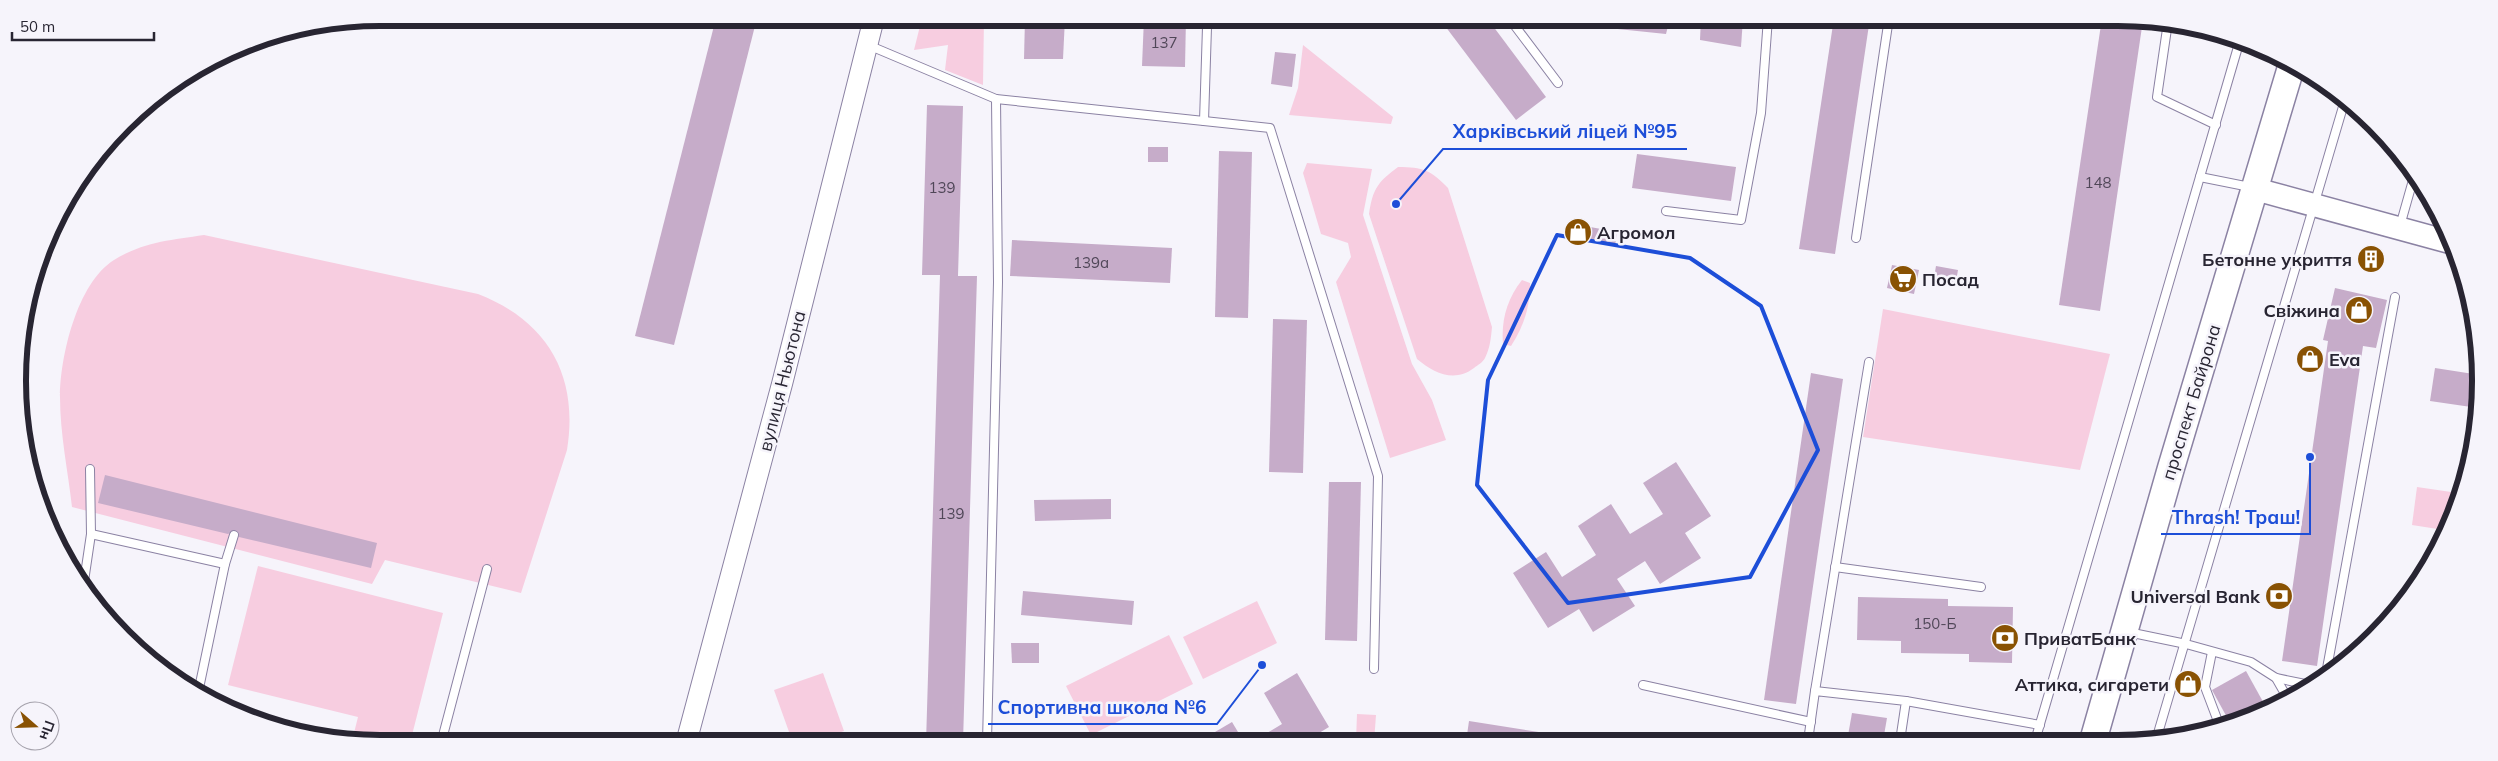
<svg xmlns="http://www.w3.org/2000/svg" width="2498" height="761" font-family="Mulish,sans-serif">
<rect width="100%" height="100%" fill="#f6f4fb"/>
<g fill="#f7cde0">
<path d="M922,18H984L983,85L945,70L948,45L914,50Z"/>
<path d="M1303,45L1393,117L1391,124L1289,115L1298,88Z"/>
<path d="M150,102L141,119L124,126L141,108Z"/>
<path d="M1307,163L1372,169L1363,215L1412,364L1432,400L1446,440L1390,458L1336,282L1351,257L1348,243L1321,234L1303,173Z"/>
<path d="M1398,167C1423,167 1431,170 1448,188L1492,327C1491,338 1490,348 1485,358C1483,362 1478,365 1474,368C1454,383 1434,373 1417,359L1369,214C1373,188 1378,182 1398,167Z"/>
<path d="M204,235L478,294C548,321 579,376 567,450L521,593L385,560L372,584L72,507C68,471 60,434 60,397C60,357 77,283 114,260C143,242 171,240 204,235Z"/>
<path d="M1522,280L1530,283C1530,307 1524,326 1511,346L1503,344C1501,320 1507,299 1522,280Z"/>
<path d="M1883,309L2110,354L2080,470L1863,437Z"/>
<path d="M2417,487L2458,493L2444,530L2412,525Z"/>
<path d="M258,566L443,613L410,743L352,741L358,717L228,685Z"/>
<path d="M1257,601L1277,643L1203,679L1183,637Z"/>
<path d="M1169,635L1193,684L1091,735L1066,686Z"/>
<path d="M823,673L844,731L812,743H793L774,690Z"/>
<path d="M1357,714L1376,715L1374,742L1356,741Z"/>
</g>
<g fill="#c6acc9">
<path d="M716,18H757L674,345L635,336Z"/>
<path d="M1025,18H1065L1063,59H1024Z"/>
<path d="M1144,18H1186L1185,67L1142,66Z"/>
<path d="M1439,18H1487L1546,97L1516,120Z"/>
<path d="M1609,18H1670L1666,34L1608,28Z"/>
<path d="M1701,18H1743L1741,47L1700,40Z"/>
<path d="M1834,18H1870L1835,254L1799,249Z"/>
<path d="M2102,18L2143,20L2100,311L2059,305Z"/>
<path d="M1275,52L1296,54L1292,87L1271,84Z"/>
<path d="M927,105L963,106L958,276H977L963,742L926,743L940,275H922Z"/>
<rect x="1148" y="147" width="20" height="15"/>
<path d="M1219,151L1252,152L1248,318L1215,317Z"/>
<path d="M1637,154L1736,167L1731,201L1632,188Z"/>
<path d="M1569,223L1617,232L1615,246L1566,237Z"/>
<path d="M1012,240L1172,248L1170,283L1010,276Z"/>
<path d="M1892,265L1919,270L1914,294L1887,288Z"/>
<path d="M1936,266L1958,270L1955,287L1933,283Z"/>
<path d="M2335,288L2387,300L2376,348L2363,346L2317,666L2282,661L2328,341L2323,340Z"/>
<path d="M1273,319L1307,320L1303,473L1269,472Z"/>
<path d="M2435,368L2480,375L2478,408L2430,401Z"/>
<path d="M1811,373L1843,379L1796,704L1764,700Z"/>
<path d="M1676,462L1711,516L1685,533L1701,558L1660,584L1645,561L1617,579L1635,606L1593,632L1579,609L1548,628L1513,573L1546,552L1562,577L1596,555L1578,526L1611,504L1630,534L1663,514L1643,483Z"/>
<path d="M105,475L377,543L371,568L239,537L238,532L235,530L228,534L98,503Z"/>
<path d="M1329,482H1361L1357,641L1325,640Z"/>
<path d="M1111,499V519L1035,521L1034,500Z"/>
<path d="M1023,591L1134,601L1132,625L1021,615Z"/>
<path d="M1858,597L1948,599V606L2013,607L2012,663L1969,662V654L1901,653V641L1857,640Z"/>
<path d="M1011,643H1039V663H1012Z"/>
<path d="M2246,671L2267,709L2229,721L2212,690Z"/>
<path d="M1297,673L1329,727L1304,742H1252L1282,724L1264,693Z"/>
<path d="M1852,713L1887,718L1883,741H1847Z"/>
<path d="M1469,721L1545,733L1544,742H1466Z"/>
<path d="M1232,722L1244,742H1198Z"/>
</g>
<g fill="none" stroke-linecap="round" stroke-linejoin="round">
<g stroke="#8b82a3" stroke-width="10">
<g id="service">
<path d="M1509,18L1558,83"/>
<path d="M2168,22L2157,97L2216,125"/>
<path d="M868,45L996,99L998,282L987,742"/>
<path d="M996,99L1270,128L1378,476L1374,669"/>
<path d="M1204,121L1207,27"/>
<path d="M2200,177L2250,187"/>
<path d="M1666,211L1741,220L1761,113L1768,18"/>
<path d="M2400,226L2415,173"/>
<path d="M1856,238L1889,18"/>
<path d="M91,534L225,564"/>
<path d="M1835,567L1981,587"/>
<path d="M83,588L91,534L90,469"/>
<path d="M2128,632L2186,644L2251,662L2276,678L2310,685"/>
<path d="M2212,652L2205,687L2219,724"/>
<path d="M2328,664L2339,665"/>
<path d="M2326,674L2395,297"/>
<path d="M2276,678L2288,699"/>
<path d="M1643,685L1811,722"/>
<path d="M1815,691L1869,362"/>
<path d="M198,693L225,564L234,535"/>
<path d="M1906,701L2040,725"/>
<path d="M2156,740L2345,100"/>
<path d="M1808,741L1815,691L1906,701L1900,741"/>
<path d="M2035,741L2240,40"/>
<path d="M441,743L487,569"/>
</g>
</g>
<g stroke="#8b82a3" stroke-width="22">
<path id="tertiary" d="M686,743L782,384L874,18"/>
</g>
<g stroke="#8b82a3" stroke-width="25">
<path id="secondary" d="M2255,189L2453,243"/>
</g>
<g stroke="#8b82a3" stroke-width="29">
<path id="primary" d="M2093,741L2171,468L2292,64"/>
</g>
<use href="#service" stroke="#fff" stroke-width="8"/>
<use href="#tertiary" stroke="#fff" stroke-width="20"/>
<use href="#secondary" stroke="#fff" stroke-width="22"/>
<use href="#primary" stroke="#fff" stroke-width="26"/>
</g>
<path fill="none" stroke="#1d4ed8" stroke-width="4" stroke-linejoin="round" d="M1557,235L1690,258L1761,306L1818,450L1750,577L1568,603L1477,485L1488,380Z"/>
<defs>
<g id="shop-disc" transform="scale(1.4375)"><circle r="9.5" fill="#895203" stroke="#f6f4fb"/><path d="M-5-2.5h2.3a2.7 3.5 0 0 1 5.4 0H5L5.5 6h-11ZM-1.5-2.5h3a1.5 2.3 0 0 0-3 0Z" fill="#fff"/></g>
<g id="building-disc" transform="scale(1.4375)"><circle r="9.5" fill="#895203" stroke="#f6f4fb"/><path d="M-4-6H4V6H1V3H-1V6H-4ZM-2.5-4.3h1.7v1.8h-1.7ZM.8-4.3h1.7v1.8H.8ZM-2.5-1h1.7V.8h-1.7ZM.8-1h1.7V.8H.8Z" fill="#fff"/></g>
<g id="supermarket-disc" transform="scale(1.4375)"><circle r="9.5" fill="#895203" stroke="#f6f4fb"/><path d="M-6-5.5h2.5l.6 2H6L4.5 2H-2.5L-4.4-4H-6ZM-1.5 3.2a1.3 1.3 0 1 0 .1 0ZM3 3.2a1.3 1.3 0 1 0 .1 0Z" fill="#fff"/></g>
<g id="bank-disc" transform="scale(1.4375)"><circle r="9.5" fill="#895203" stroke="#f6f4fb"/><path d="M-6-4H6V4H-6ZM0-2.3a2.3 2.3 0 1 0 0 4.6a2.3 2.3 0 1 0 0-4.6Z" fill="#fff"/></g>
</defs>
<g fill-rule="evenodd">
<use href="#shop-disc" x="1578" y="232"/>
<use href="#building-disc" x="2371" y="259"/>
<use href="#supermarket-disc" x="1903" y="279"/>
<use href="#shop-disc" x="2359" y="310"/>
<use href="#shop-disc" x="2310" y="359"/>
<use href="#bank-disc" x="2279" y="596"/>
<use href="#bank-disc" x="2005" y="638"/>
<use href="#shop-disc" x="2188" y="684"/>
</g>
<g text-anchor="middle" dominant-baseline="central" stroke-width="5" stroke-linejoin="round" paint-order="stroke">
<g font-size="15" fill="#504758">
<text x="1164" y="42">137</text>
<text x="2098" y="182">148</text>
<text x="942" y="187">139</text>
<text x="1091" y="262">139а</text>
<text x="951" y="513">139</text>
<text x="1935" y="623">150-Б</text>
</g>
<g font-size="18" font-weight="bold" fill="#282532" stroke="#f6f4fb" text-anchor="start">
<text x="1597" y="232">Агромол</text>
<text x="2352" y="259" text-anchor="end">Бетонне укриття</text>
<text x="1922" y="279">Посад</text>
<text x="2340" y="310" text-anchor="end">Свіжина</text>
<text x="2329" y="359">Eva</text>
<text x="2260" y="596" text-anchor="end">Universal Bank</text>
<text x="2024" y="638">ПриватБанк</text>
<text x="2169" y="684" text-anchor="end">Аттика, сигарети</text>
</g>
<g font-size="18" fill="#282532" stroke="#f6f4fb">
<text transform="translate(782 381) rotate(-76)">вулиця Ньютона</text>
<text transform="translate(2191 402) rotate(-73)">проспект Байрона</text>
</g>
</g>
<path d="M0 0H2498V761H0ZM380 26H2118A354 354 0 0 1 2472 380V381A354 354 0 0 1 2118 735H380A354 354 0 0 1 26 381V380A354 354 0 0 1 380 26Z" fill="#f6f4fb" fill-rule="evenodd"/>
<path fill="none" stroke="#282532" stroke-width="6" d="M380 26H2118A354 354 0 0 1 2472 380V381A354 354 0 0 1 2118 735H380A354 354 0 0 1 26 381V380A354 354 0 0 1 380 26Z"/>
<path fill="none" stroke="#1d4ed8" stroke-width="2" d="M1396 204L1443 149H1687M2310 457L2310 534H2161M1262 665L1217 724H988"/>
<g fill="#1d4ed8" stroke="#f6f4fb" stroke-width="2">
<circle cx="1396" cy="204" r="5"/>
<circle cx="2310" cy="457" r="5"/>
<circle cx="1262" cy="665" r="5"/>
</g>
<g font-size="19" text-anchor="middle" font-weight="bold" fill="#1d4ed8" stroke="#f6f4fb" stroke-width="5" stroke-linejoin="round" paint-order="stroke">
<text x="1565" y="138">Харківський ліцей №95</text>
<text x="2236" y="524">Thrash! Траш!</text>
<text x="1102" y="714">Спортивна школа №6</text>
</g>
<g transform="translate(35 726) rotate(110)"><circle r="24" fill="#f6f4fb" stroke="#a4a1ab"/>
<path d="M0-4L9 19L0 12L-9 19Z" fill="#895203"/>
<text y="-8" font-size="14" font-weight="bold" text-anchor="middle" fill="#282532">Пн</text>
</g>
<path d="M12 32v8h142v-8" fill="none" stroke="#282532" stroke-width="2.5"/>
<text x="20" y="32" font-size="15" fill="#282532" stroke="#f6f4fb" stroke-width="4" paint-order="stroke">50 m</text>
</svg>
